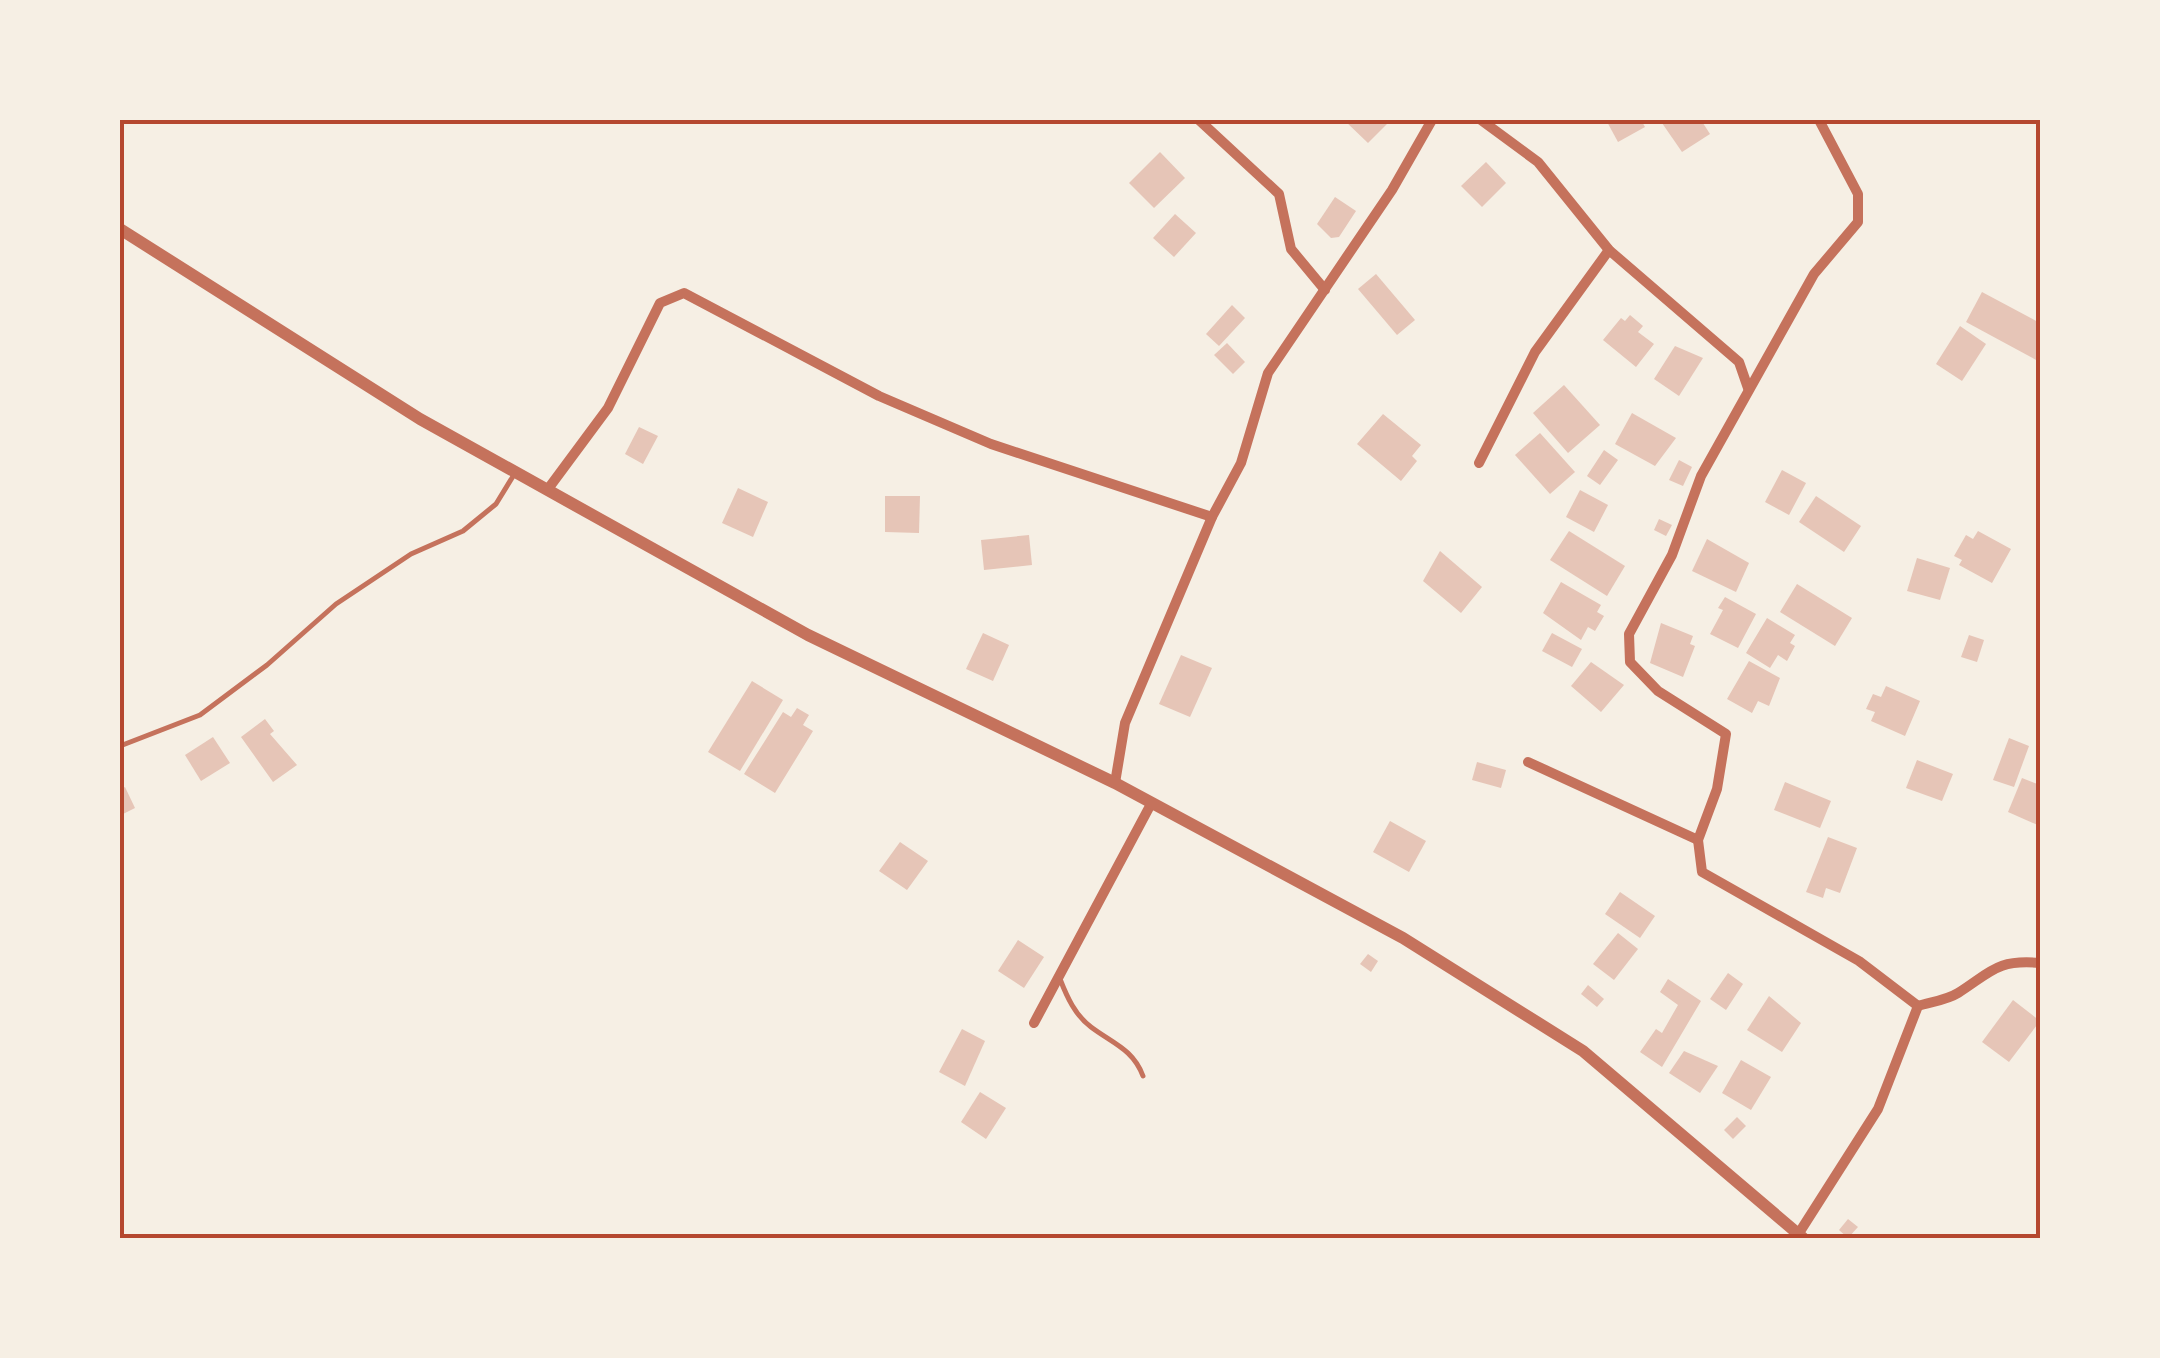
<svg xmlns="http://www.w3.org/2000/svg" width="2160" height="1358" font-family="Inter,sans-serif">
<rect width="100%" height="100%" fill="#f6efe4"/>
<g fill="#e6c5b7">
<path d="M1344,120H1385L1388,123L1368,143Z"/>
<path d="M1606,120H1641L1645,127L1618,142Z"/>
<path d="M1666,120H1701L1710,134L1682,152L1662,123Z"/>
<path d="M1160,152L1185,178L1154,208L1129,183Z"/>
<path d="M1486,162L1506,183L1482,207L1461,186Z"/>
<path d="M1335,197L1356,211L1339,237L1331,238L1317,224Z"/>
<path d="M1175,214L1196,233L1174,257L1153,238Z"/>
<path d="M1376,274L1415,320L1397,335L1358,289Z"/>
<path d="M1982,292L2040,323L2038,361L1966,322Z"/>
<path d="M1232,305L1245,318L1219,346L1206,334Z"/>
<path d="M1630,315L1643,326L1638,332L1654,344L1636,367L1603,340L1621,318L1625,321Z"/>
<path d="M1960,326L1986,344L1962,381L1936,364Z"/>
<path d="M1227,343L1245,362L1233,374L1214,355Z"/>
<path d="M1675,346L1703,358L1679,396L1654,379Z"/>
<path d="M1564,385L1600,425L1568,453L1533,413Z"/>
<path d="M1632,413L1676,438L1655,466L1615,444Z"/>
<path d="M1383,414L1421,445L1412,456L1417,461L1401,481L1357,444Z"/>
<path d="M639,427L658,436L643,464L625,454Z"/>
<path d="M1540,433L1575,472L1550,494L1515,455Z"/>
<path d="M1604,450L1618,460L1600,485L1587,476Z"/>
<path d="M1679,460L1692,467L1683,486L1669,480Z"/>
<path d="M1782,470L1806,483L1789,515L1765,502Z"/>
<path d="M738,488L768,502L753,537L722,523Z"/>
<path d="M1580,490L1608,505L1594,532L1566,517Z"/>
<path d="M885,496H920L919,533L885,532Z"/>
<path d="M1816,496L1861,526L1844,552L1799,522Z"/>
<path d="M1659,519L1672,525L1666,536L1654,530Z"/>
<path d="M1569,531L1625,566L1607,596L1550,560Z"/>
<path d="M1978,531L2011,549L1992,583L1959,565L1962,560L1954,556L1966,535L1973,539Z"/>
<path d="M1029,535L1032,565L984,570L981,540Z"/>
<path d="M1707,539L1749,563L1736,592L1692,571Z"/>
<path d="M1440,551L1482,587L1461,613L1423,581Z"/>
<path d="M1917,558L1950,568L1940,600L1907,591Z"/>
<path d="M1561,582L1601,605L1597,612L1604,616L1595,631L1588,627L1581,640L1543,613Z"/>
<path d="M1797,584L1852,618L1835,646L1780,612Z"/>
<path d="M1725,597L1756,614L1738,648L1710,634L1723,610L1718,608Z"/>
<path d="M1767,618L1795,635L1790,643L1795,646L1787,661L1778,655L1770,668L1746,653Z"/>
<path d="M1661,623L1693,636L1690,644L1695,646L1683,677L1650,663Z"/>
<path d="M983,633L1009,645L993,681L966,669Z"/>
<path d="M1552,633L1582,649L1572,667L1542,651Z"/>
<path d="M1969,635L1984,640L1977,662L1961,657Z"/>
<path d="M1181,655L1212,668L1190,717L1159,704Z"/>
<path d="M1749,661L1780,678L1769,706L1758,701L1752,713L1727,699Z"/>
<path d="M1591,662L1624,685L1601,712L1571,686Z"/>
<path d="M752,681L783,700L740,771L708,752Z"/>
<path d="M1886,686L1920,701L1905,736L1871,721L1875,712L1866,709L1873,694L1881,697Z"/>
<path d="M797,708L809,715L803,725L813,731L775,793L744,774L783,712L791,717Z"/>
<path d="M265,719L274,731L270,734L297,765L273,782L241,737Z"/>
<path d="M213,737L230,763L201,781L185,755Z"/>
<path d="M2009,738L2029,746L2014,787L1993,780Z"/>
<path d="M1917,760L1953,774L1942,801L1906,788Z"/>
<path d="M1477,762L1506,770L1501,788L1472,780Z"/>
<path d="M2022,778L2040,785V826L2008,812Z"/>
<path d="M1785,782L1831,801L1820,828L1774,810Z"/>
<path d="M125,787L135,808L121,815L120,790Z"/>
<path d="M1390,821L1426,841L1409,872L1373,852Z"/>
<path d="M1828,837L1857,848L1840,893L1826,888L1823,898L1806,892Z"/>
<path d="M900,842L928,861L907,890L879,871Z"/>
<path d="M1620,892L1655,916L1640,938L1605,914Z"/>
<path d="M1618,933L1638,949L1614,980L1593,964Z"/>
<path d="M1018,940L1044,957L1024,988L998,971Z"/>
<path d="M1368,954L1378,961L1371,972L1360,964Z"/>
<path d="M1728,973L1743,984L1726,1010L1710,999Z"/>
<path d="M1668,979L1701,1001L1662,1067L1640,1052L1656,1029L1662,1033L1678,1005L1660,992Z"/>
<path d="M1588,985L1604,999L1597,1007L1581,994Z"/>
<path d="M1769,996L1801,1023L1782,1052L1747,1030Z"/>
<path d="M2013,1000L2040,1021L2009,1062L1982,1042Z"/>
<path d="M962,1029L985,1041L965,1086L939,1072Z"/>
<path d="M1684,1051L1718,1066L1700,1093L1669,1073Z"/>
<path d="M1741,1060L1771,1077L1751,1110L1722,1093Z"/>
<path d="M980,1092L1006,1108L986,1139L961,1122Z"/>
<path d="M1737,1117L1746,1126L1733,1139L1724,1130Z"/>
<path d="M1848,1219L1858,1227L1848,1238L1839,1230Z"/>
</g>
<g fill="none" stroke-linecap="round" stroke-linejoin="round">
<g stroke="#c5725c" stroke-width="5">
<path d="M120,746L200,715L267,665L336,604L411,554L463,531L496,504L515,473"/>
<path d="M1060,979C1067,997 1075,1015 1091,1027C1112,1043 1133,1049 1143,1076"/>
</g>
<g stroke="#c5725c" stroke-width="10">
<path d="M1199,120L1279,194L1291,249L1325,290"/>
<path d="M1481,120L1538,162L1609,250L1739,362L1748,388"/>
<path d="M1479,463L1535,352L1609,250"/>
<path d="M548,489L608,408L660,303L684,293L879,396L991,444L1212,517"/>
<path d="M1528,762L1698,840"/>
<path d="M1115,783L1125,723L1212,517L1241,463L1268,373L1392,190L1432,120"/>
<path d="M1918,1006C1931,1002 1947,1000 1958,993C1991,972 1997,959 2040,963"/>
<path d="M1034,1023L1151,804"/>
<path d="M1799,1233L1878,1109L1918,1006L1859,961L1702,872L1698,840L1717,789L1726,734L1658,691L1630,662L1629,634L1672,555L1701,476L1814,274L1858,222V194L1819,120"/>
</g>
<path stroke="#c5725c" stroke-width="12" d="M120,229L420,419L808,635L1115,783L1403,938L1583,1051L1803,1238"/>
</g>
<rect width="2160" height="1358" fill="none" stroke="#f6efe4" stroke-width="245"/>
<rect x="122" y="122" width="1916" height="1114" fill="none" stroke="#b5482f" stroke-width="4"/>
</svg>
